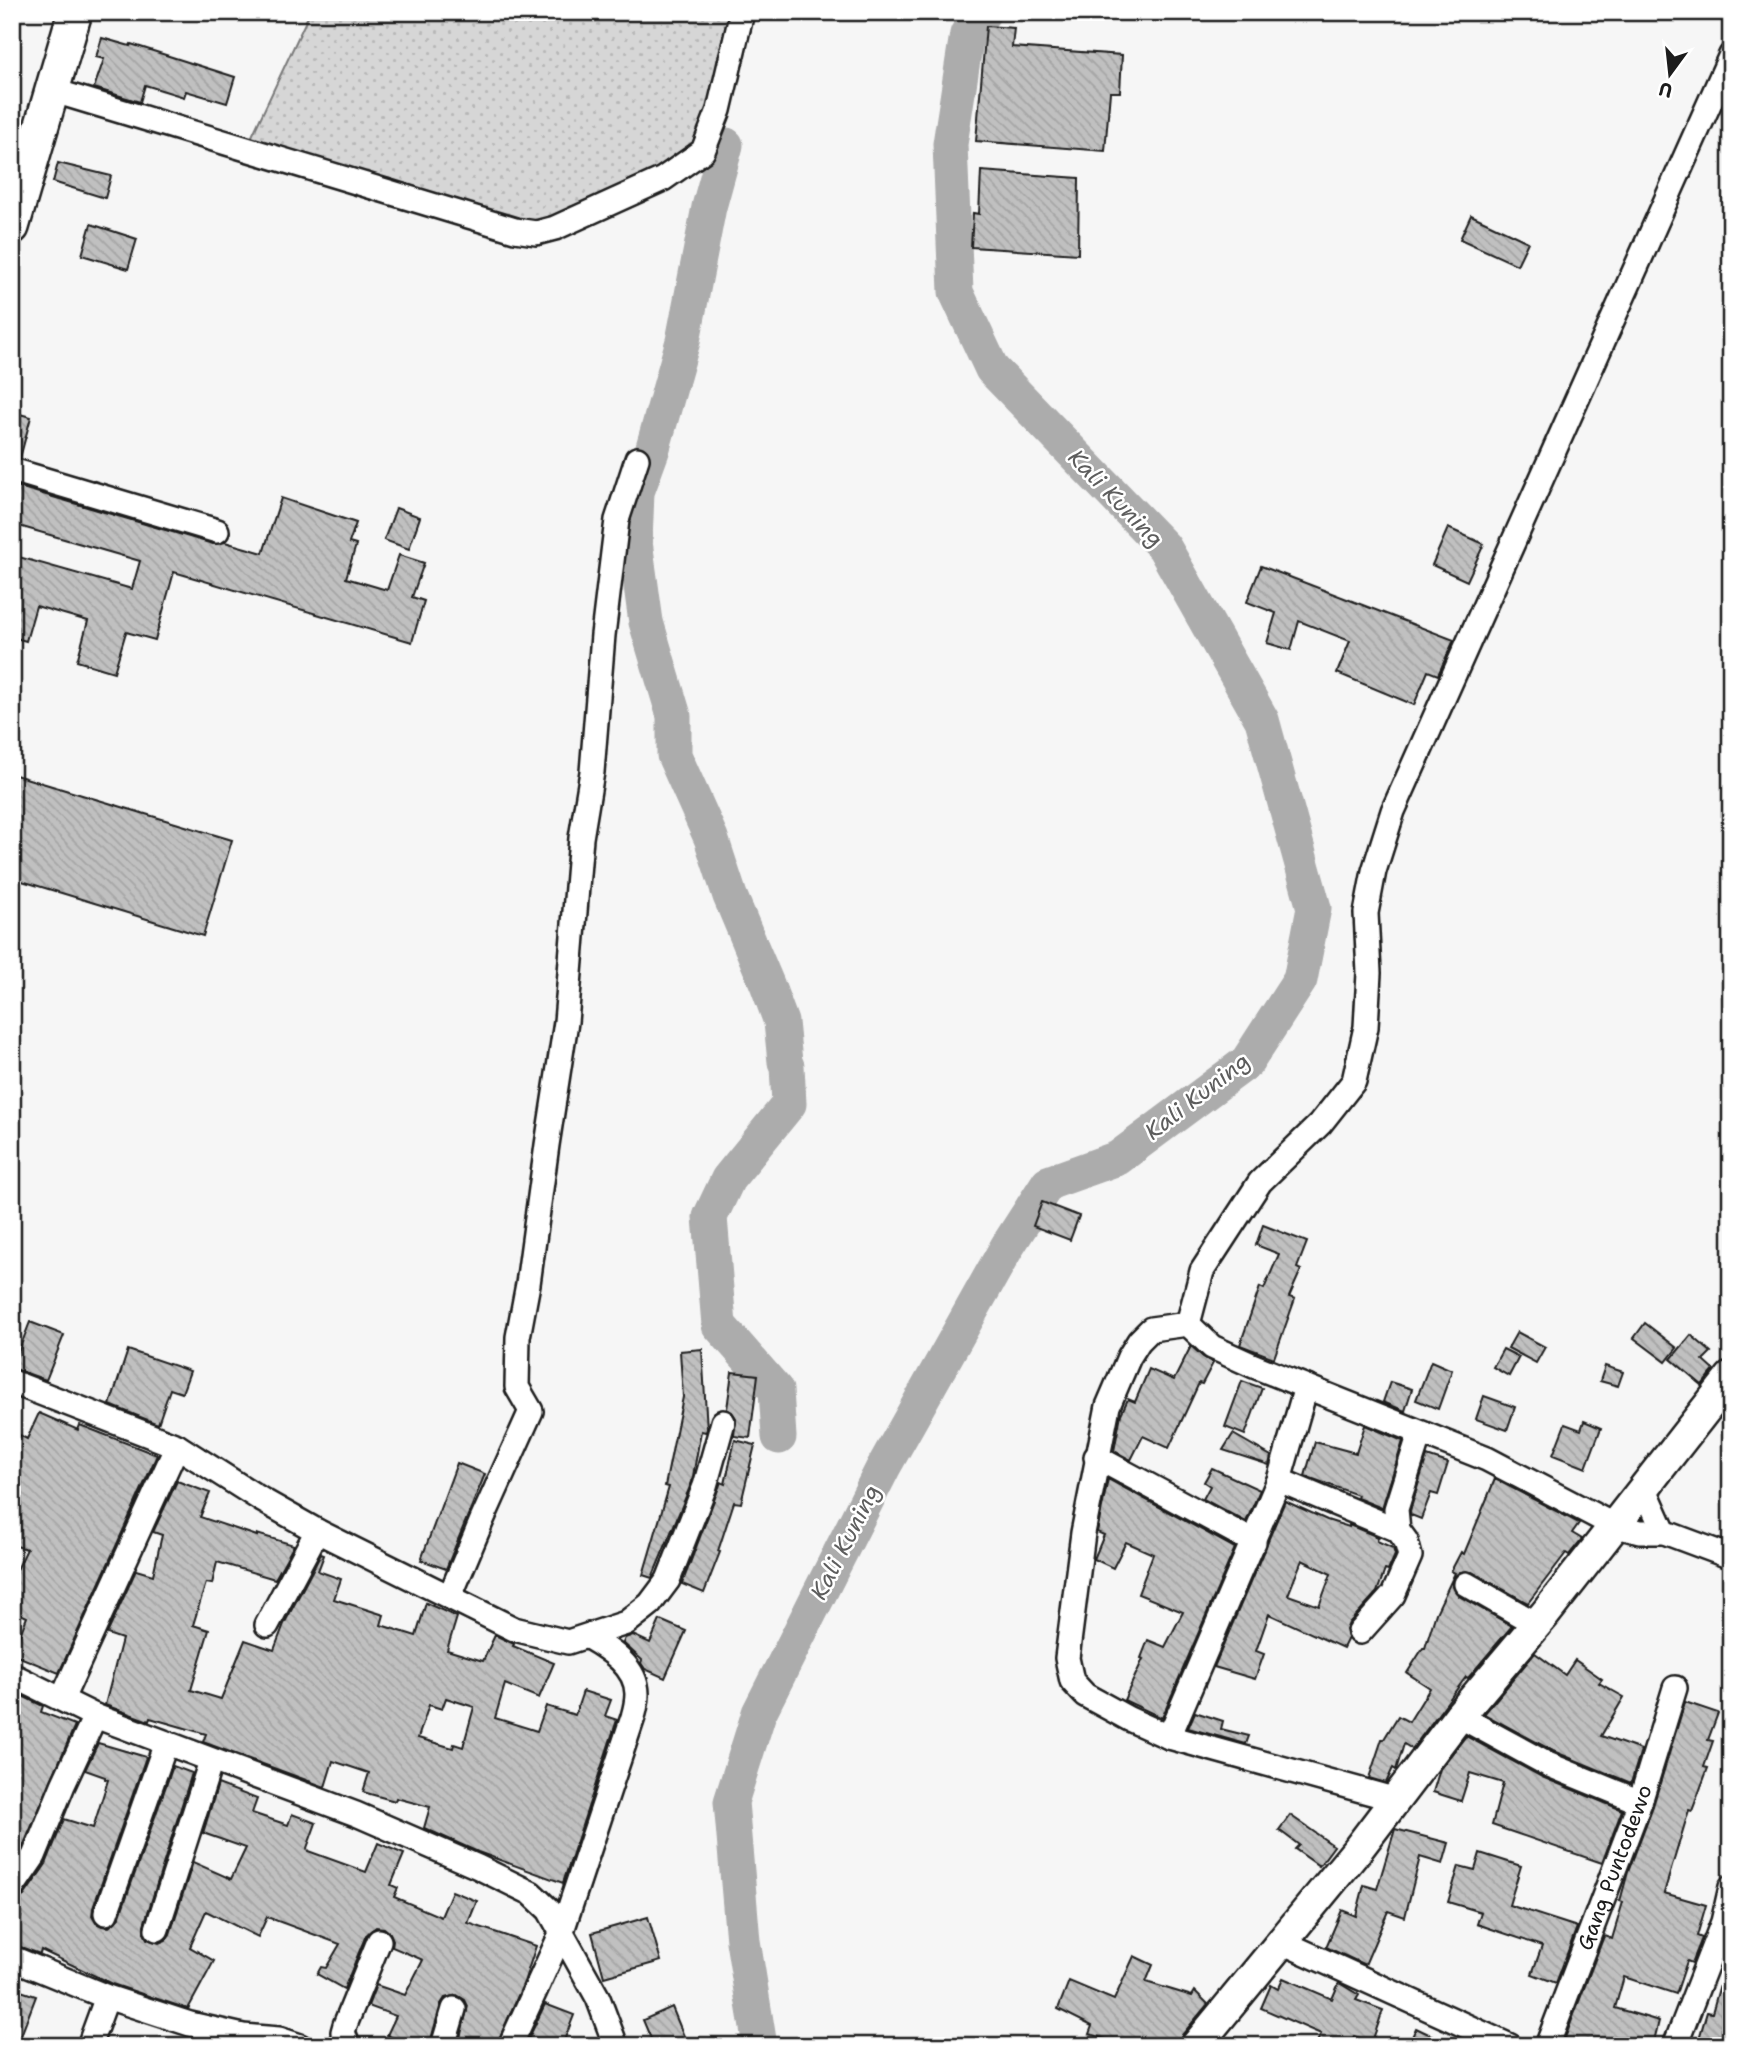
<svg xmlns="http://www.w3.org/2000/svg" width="1743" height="2058" font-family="'Shantell Sans',sans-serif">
<defs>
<pattern id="grass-dots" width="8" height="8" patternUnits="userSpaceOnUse" patternTransform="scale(1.75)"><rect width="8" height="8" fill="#d6d6d6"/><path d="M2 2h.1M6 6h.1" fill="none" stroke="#b7b7b7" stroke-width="1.8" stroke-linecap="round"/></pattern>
<pattern id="building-back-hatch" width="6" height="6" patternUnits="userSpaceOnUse" patternTransform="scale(1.75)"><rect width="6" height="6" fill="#c0c0c0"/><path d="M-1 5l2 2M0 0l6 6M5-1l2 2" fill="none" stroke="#a4a4a4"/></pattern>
</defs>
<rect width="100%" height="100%" fill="#f6f6f6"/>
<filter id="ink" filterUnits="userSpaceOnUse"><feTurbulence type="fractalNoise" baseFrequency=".0143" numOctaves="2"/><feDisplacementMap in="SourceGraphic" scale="14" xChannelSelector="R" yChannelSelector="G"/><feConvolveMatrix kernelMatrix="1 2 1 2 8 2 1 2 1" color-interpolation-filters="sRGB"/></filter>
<g filter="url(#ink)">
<path fill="url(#grass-dots)" stroke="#797979" stroke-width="2" d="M310,12H738L703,151L536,233L245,151Z"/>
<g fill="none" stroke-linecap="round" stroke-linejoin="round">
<g stroke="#acacac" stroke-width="35">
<path d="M726,145L709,207L683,341L652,451L637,492L635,542L646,622L674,716V755L711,838L730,896L767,984L781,1022L785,1062L787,1066L789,1104L728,1179L710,1217L719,1325L776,1390L779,1437"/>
<path d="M760,2046L743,1941L731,1802L759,1713L883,1468L1007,1247L1048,1183L1118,1158L1247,1062L1300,980L1314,908L1262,720L1164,547L992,369L956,292L950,144L967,34L984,12"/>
</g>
</g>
<g fill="url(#building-back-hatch)" stroke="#1c1c1c" stroke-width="2" fill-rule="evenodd">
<path d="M986,26L1014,28L1012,47L1122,55L1120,92H1110L1105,151L976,141Z"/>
<path d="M102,38L130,46L131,44L235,77L227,103L186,91L184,97L145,85L140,102L94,88L104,59L96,57Z"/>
<path d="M58,163L111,176L105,198L53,182Z"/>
<path d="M981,171L1079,178L1078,254L971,247L973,213L979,214Z"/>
<path d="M1471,215L1528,242L1517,265L1460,239Z"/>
<path d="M91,224L137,239L128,269L82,255Z"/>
<path d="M12,412L31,417L20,458L12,456Z"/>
<path d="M12,485L213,544L225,542L263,553L281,498L356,523L349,543L356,545L346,578L387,590L399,555L424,563L412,597L424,601L412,642L174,572L155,640L126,632L114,672L77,661L88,621L36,606L26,641L12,637V555L132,589L140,561L12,524Z"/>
<path d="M396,508L420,517L409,549L384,540Z"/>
<path d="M1448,528L1484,544L1467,581L1432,565Z"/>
<path d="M1261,566L1454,640L1438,675L1428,671L1414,705L1337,673L1350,641L1299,621L1291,650L1267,643L1276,613L1247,602Z"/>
<path d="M12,774L232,840L203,936L12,878Z"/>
<path d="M1042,1202L1079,1216L1070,1240L1033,1226Z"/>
<path d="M1263,1225L1307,1242L1297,1268L1301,1270L1289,1297L1295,1299L1274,1358L1240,1345L1260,1287L1264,1289L1279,1254L1256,1245Z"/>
<path d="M30,1322L64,1335L46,1380L12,1368Z"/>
<path d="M1645,1323L1677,1348L1666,1362L1634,1338Z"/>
<path d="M1517,1332L1545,1347L1536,1363L1508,1348Z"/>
<path d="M1691,1335L1711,1352L1703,1360L1714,1370L1702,1385L1671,1359Z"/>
<path d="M1191,1346L1203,1357L1213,1363L1202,1384L1199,1383L1169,1448L1143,1436L1131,1460L1114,1451L1121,1414L1128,1399L1135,1402L1149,1369L1174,1380Z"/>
<path d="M702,1349L707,1429L706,1432L701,1431L692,1482L652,1578L643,1575L669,1487L665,1486L683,1397L680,1351Z"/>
<path d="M1503,1349L1519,1357L1509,1376L1493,1367Z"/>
<path d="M128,1350L190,1371L182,1393L170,1389L158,1424L110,1405Z"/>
<path d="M1431,1361L1452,1370L1438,1409L1416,1400Z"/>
<path d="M1605,1366L1623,1372L1618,1386L1600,1381Z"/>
<path d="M732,1372L758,1375L750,1438L734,1436L736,1418L732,1412L727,1409Z"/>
<path d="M1242,1381L1262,1388L1245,1435L1225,1427Z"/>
<path d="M1390,1382L1412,1389L1405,1411L1383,1402Z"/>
<path d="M1484,1396L1515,1407L1507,1430L1476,1419Z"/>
<path d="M39,1413L78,1430L80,1425L157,1455L59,1673L12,1654L27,1617L12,1610V1580L27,1549L12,1545V1431L27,1439Z"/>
<path d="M1584,1421L1601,1428L1586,1468L1553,1455L1565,1424L1581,1430Z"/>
<path d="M1365,1425L1403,1441L1382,1508L1357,1498L1358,1495L1305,1476L1315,1442L1356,1453Z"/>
<path d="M1233,1434L1271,1456L1269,1465L1223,1450Z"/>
<path d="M735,1440L755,1445L741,1503L734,1502L718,1551L720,1552L704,1593L682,1584L721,1482L725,1484Z"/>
<path d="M1427,1456L1448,1463L1438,1495L1431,1493L1421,1519L1411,1515L1410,1511Z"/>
<path d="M457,1463L485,1474L446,1569L421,1560Z"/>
<path d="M1212,1468L1260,1490L1246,1522L1203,1499L1210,1486L1204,1482Z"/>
<path d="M1108,1479L1235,1548L1162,1718L1124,1700L1143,1659L1141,1658L1148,1640L1165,1647L1183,1612L1138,1594L1153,1554L1126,1542L1113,1568L1094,1559L1104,1535L1097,1532Z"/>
<path d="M1495,1479L1579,1523L1572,1533L1582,1539L1569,1555L1566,1553L1528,1603L1472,1572H1460L1454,1577L1452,1585L1459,1596L1512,1626L1468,1678L1466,1677L1412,1749L1404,1744L1396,1770L1393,1768L1386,1783L1369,1778L1382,1739H1384L1398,1716L1409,1722L1430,1688L1407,1673L1423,1648H1425L1436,1613L1455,1573L1451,1571L1461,1552L1464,1554Z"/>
<path d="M177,1481L210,1493L200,1517L257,1536V1534L294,1545L275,1579L217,1562L212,1584L206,1583L193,1625L209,1630L191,1690L221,1699L245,1640L274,1650L284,1624L321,1554L324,1555L318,1571L341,1579L334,1599L384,1615L381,1625L416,1636L426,1603L457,1617L447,1650L483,1661L495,1635L514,1644L513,1646L554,1663L539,1698L505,1684L495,1718L537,1731L546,1706L575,1715L583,1691L611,1700L605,1716L617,1720L563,1883L478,1852L424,1828L430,1807L396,1798L395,1801L363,1792L369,1773L333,1761L325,1787L203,1742L206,1734L150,1718L149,1721L105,1705L122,1639L107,1634L136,1570L153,1575L162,1535L153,1532ZM446,1698L474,1707L463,1747L454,1744L453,1748L418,1738L429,1705L442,1709Z"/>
<path d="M1285,1501L1327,1520L1349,1527V1525L1378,1537L1377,1541L1393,1548L1395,1555L1388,1571L1385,1570L1377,1592L1349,1623L1346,1630L1348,1638L1343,1648L1269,1614L1256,1651L1264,1654L1255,1679L1214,1667ZM1302,1560L1331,1574L1319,1606L1288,1595Z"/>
<path d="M660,1620L686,1631L665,1678L645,1669L641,1663L642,1660L623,1643L625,1638L633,1635L650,1643Z"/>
<path d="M1535,1653L1565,1675L1575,1660L1602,1679L1599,1683L1624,1697L1601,1736L1641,1750L1631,1783L1553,1751L1484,1714Z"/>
<path d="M12,1691L43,1706L41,1712L75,1725L22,1849L12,1863Z"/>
<path d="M1685,1702L1718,1713L1708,1740L1713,1741L1704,1767L1708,1768L1692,1811L1689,1810L1664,1893L1706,1905L1697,1936L1702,1938L1692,1963L1687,1961L1676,1994L1624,1977L1615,2008L1659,2021L1653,2045L1637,2040L1635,2046H1562L1604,1936L1612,1939L1623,1902L1620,1901L1628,1872L1653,1806Z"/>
<path d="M1195,1712L1223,1721L1221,1729L1249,1736L1246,1744L1188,1728Z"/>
<path d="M1466,1736L1542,1777L1622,1810L1602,1863L1492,1825L1503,1783L1470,1773L1461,1801L1433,1792L1440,1769Z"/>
<path d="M98,1743L146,1757L93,1908L92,1916L96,1923L102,1926L109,1927L119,1918L173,1766L192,1773L144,1925V1933L147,1939L159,1943L166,1940L170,1934L193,1862L231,1879L246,1848L203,1833L218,1784L257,1799L252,1813L288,1825L292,1814L316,1823L307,1848L308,1851L366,1872L378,1843L404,1854L391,1885L398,1888L394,1897L441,1917L452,1891L477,1901L468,1923L536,1946L524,1982L496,2046H458L468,2006L465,2000L457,1995L445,1998L441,2004L429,2046H410L387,2035L396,2016L368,2006L376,1985L405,1995L423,1960L392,1947L393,1940L390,1933L384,1928L376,1927L366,1935L344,1989L317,1974L321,1967L326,1968L340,1944L267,1917L258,1937L206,1911L190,1947L214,1961L188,2009L112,1984L41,1950L40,1954L12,1944L21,1917L12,1916V1902L24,1896L46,1864L64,1819L93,1828L108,1780L105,1779V1777L85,1770Z"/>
<path d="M1290,1815L1334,1846L1319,1866L1295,1849L1299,1845L1279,1830Z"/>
<path d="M1395,1829L1449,1843L1443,1864L1420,1857L1405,1917L1388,1911L1365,1965L1326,1947L1342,1910L1356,1916L1364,1885L1377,1889Z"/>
<path d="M1480,1853L1521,1866L1509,1905L1577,1927L1556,1983L1532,1974L1542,1946L1477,1924L1481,1912L1448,1902L1459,1866L1475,1870Z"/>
<path d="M648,1917L661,1961L604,1977L592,1933Z"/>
<path d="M1134,1956L1153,1965L1146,1982L1192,1996L1195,1991L1208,2004L1182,2035L1179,2046H1131L1089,2034L1092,2026L1058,2009L1069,1981L1114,2000Z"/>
<path d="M1726,1963H1731V2046H1712L1698,2042L1707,2012L1712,2013Z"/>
<path d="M1283,1978L1332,1999L1339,1983L1359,1995L1356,2000L1383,2010L1372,2042L1354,2036L1350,2046H1315L1321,2034L1261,2008L1271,1985L1278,1989Z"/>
<path d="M12,1988L36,1996L17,2046H12Z"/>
<path d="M545,2004L574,2015L562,2046H525Z"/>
<path d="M672,2007L688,2046H654L643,2020Z"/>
<path d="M1416,2028L1454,2046H1408Z"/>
</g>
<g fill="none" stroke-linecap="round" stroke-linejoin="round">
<g stroke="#1c1c1c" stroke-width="28">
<g id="minor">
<path d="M1731,55L1393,811L1374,871L1366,913L1369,973L1366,1027L1354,1081L1320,1124L1260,1182L1202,1271L1188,1324L1212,1347L1254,1366L1487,1459L1613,1525L1640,1532H1664L1731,1557"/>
<path d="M51,90L515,230L536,233L555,228L663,179L703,151L719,110L742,12"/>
<path d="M12,470L217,531"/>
<path d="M1188,1324L1151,1329L1139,1341L1129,1357L1108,1406L1083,1533L1067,1658L1072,1681L1085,1695L1129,1719L1169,1737L1397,1800"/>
<path d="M12,1382L177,1446L262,1500L317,1531L514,1629L568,1642L626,1623L650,1604L668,1580L705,1486L723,1422"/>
<path d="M1096,1457L1254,1542"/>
<path d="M1279,1480L1398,1530"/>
<path d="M1644,1487L1664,1532"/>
<path d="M1466,1584L1536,1624"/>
<path d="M450,1596L482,1520L531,1411L517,1387L518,1337L528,1284L547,1145L566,1022L581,838L592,772L603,635L617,520L637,459"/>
<path d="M267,1625L317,1531"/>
<path d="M1360,1632L1393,1595L1410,1556L1406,1541L1398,1530L1396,1509L1420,1433"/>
<path d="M12,1675L95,1716L356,1814L478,1867L531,1893L549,1910L598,1998L616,2046"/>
<path d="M62,1699L177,1446"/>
<path d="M1459,1716L1547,1764L1640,1802"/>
<path d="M1169,1737L1279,1480L1306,1387"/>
<path d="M12,1888L34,1856L63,1785L95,1716"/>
<path d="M106,1913L166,1743"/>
<path d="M157,1929L211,1761"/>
<path d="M1282,1942L1510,2046"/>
<path d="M12,1958L107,1997L190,2024L243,2036L279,2039L300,2046"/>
<path d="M89,2046L107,1997"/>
<path d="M348,2046L343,2032L345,2025L379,1941"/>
<path d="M443,2046L454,2009"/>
<path d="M510,2046L561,1934L633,1717C635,1710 637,1701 637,1694C637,1667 609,1649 588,1637"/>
<path id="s1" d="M1547,2046L1640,1802L1675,1688"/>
<path d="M1675,2046L1723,1922L1731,1887"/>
</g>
</g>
<g stroke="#1c1c1c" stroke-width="35">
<path id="tertiary" d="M1196,2046L1358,1849L1459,1716L1546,1613L1731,1377"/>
</g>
<g stroke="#1c1c1c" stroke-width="38">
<path id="secondary" d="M12,227L75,12"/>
</g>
<use href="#minor" stroke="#fff" stroke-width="23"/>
<use href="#tertiary" stroke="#fff" stroke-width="30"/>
<use href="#secondary" stroke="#fff" stroke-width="33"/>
</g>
</g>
<g text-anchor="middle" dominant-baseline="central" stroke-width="5" stroke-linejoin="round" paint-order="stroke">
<g font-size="21" fill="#1c1c1c" stroke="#fff">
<text stroke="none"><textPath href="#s1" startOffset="191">Gang Puntodewo</textPath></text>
</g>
<g font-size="23" font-style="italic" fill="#5d5d5d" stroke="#fff">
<text transform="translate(1116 498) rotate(46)">Kali Kuning</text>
<text transform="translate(1197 1096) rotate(-38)">Kali Kuning</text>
<text transform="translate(845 1542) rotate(-63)">Kali Kuning</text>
</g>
</g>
<rect width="1743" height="2058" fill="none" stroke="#fff" stroke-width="42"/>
<rect x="21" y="21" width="1701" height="2016" fill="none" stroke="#1c1c1c" stroke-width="2.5" filter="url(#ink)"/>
<g transform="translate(1670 74) rotate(195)" stroke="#ffffff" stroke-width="5" paint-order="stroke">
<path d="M0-5L12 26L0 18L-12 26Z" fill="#1c1c1c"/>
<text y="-10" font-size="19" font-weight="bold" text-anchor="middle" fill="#1c1c1c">U</text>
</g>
</svg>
